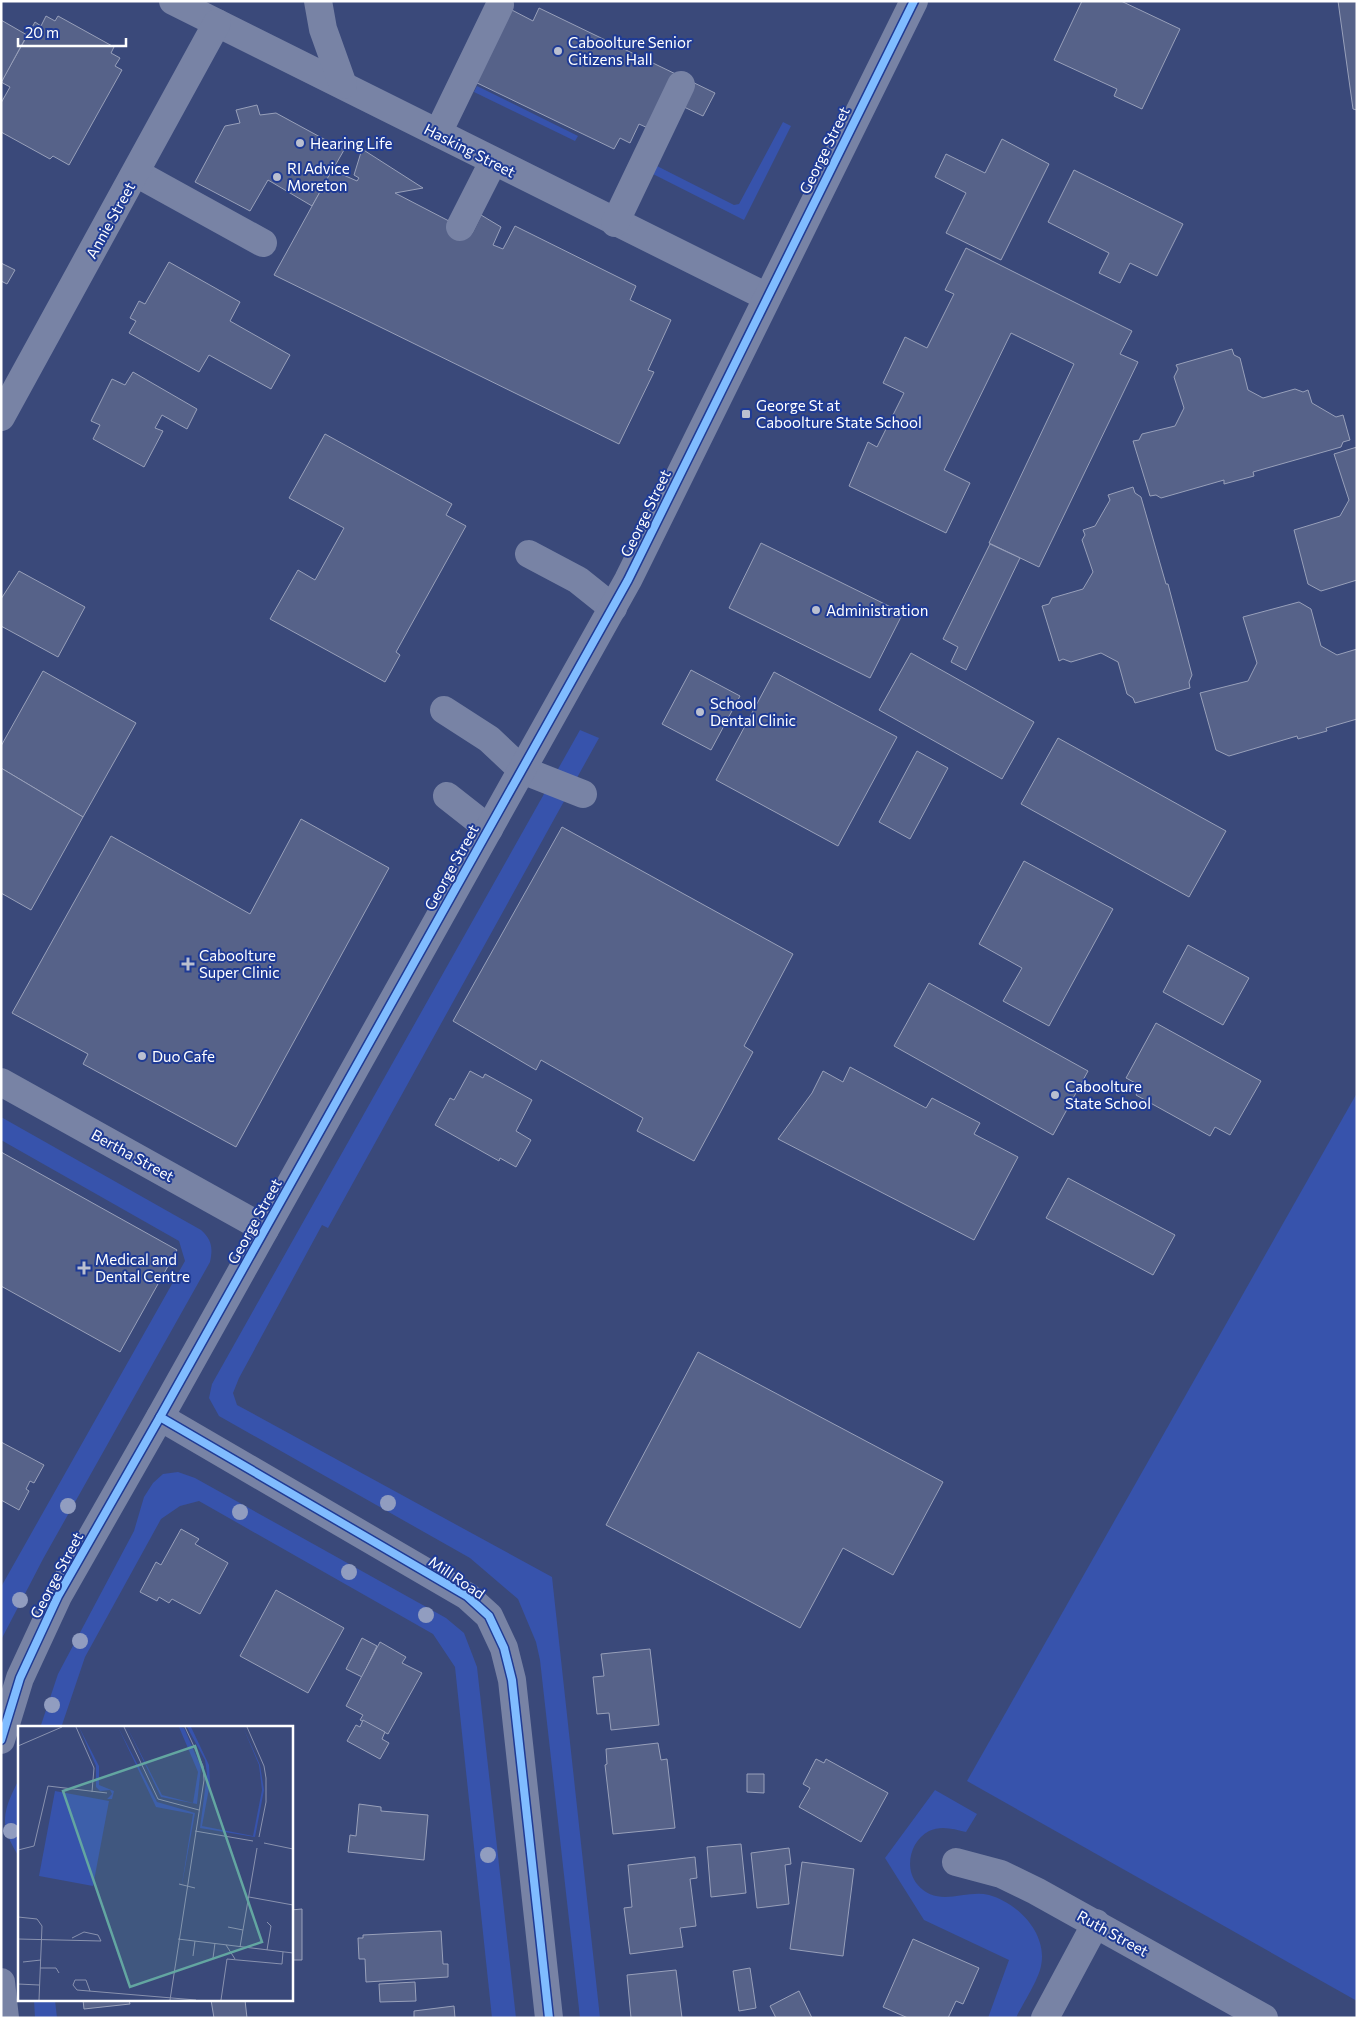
<svg xmlns="http://www.w3.org/2000/svg" width="1358" height="2019" font-family="Commissioner,sans-serif">
<rect width="100%" height="100%" fill="#3a497a"/>
<g fill="#3753ac">
<path d="M477,86L578,136L575,141L474,92Z"/>
<path d="M783,122L791,126L744,220L649,172L653,164L734,205L739,204Z"/>
<path d="M580,730L599,738L328,1228L322,1225L239,1378L233,1393L237,1405L552,1577L600,2018H580L540,1660L536,1642L518,1599L470,1558L219,1416L209,1398L212,1384Z"/>
<path d="M1357,1093V2001L967,1781Z"/>
<path d="M1,1117L201,1230C212,1240 213,1248 210,1262L43,1559L1,1640V1587L185,1261L179,1241L1,1140Z"/>
<path d="M178,1472L195,1478L446,1618L464,1633L477,1667L516,2018H492L455,1667L433,1634L199,1501L180,1506L161,1519L85,1657L61,1728H40L58,1674L134,1531L144,1497L153,1483L163,1474Z"/>
<path d="M19,1779V1858C16,1851 11,1844 8,1836C0,1815 10,1798 19,1779Z"/>
<path d="M935,1790L977,1814L966,1832C954,1829 941,1825 929,1831C910,1841 904,1868 917,1884C937,1909 965,1889 989,1895C1018,1903 1048,1934 1041,1966C1038,1981 1023,2003 1016,2018H988L1009,1960L924,1920L885,1858Z"/>
<path d="M34,2000H55L57,2018H35Z"/>
</g>
<g fill="#566289" stroke="#98a0ba">
<path d="M1082,1H1121L1180,29L1142,109L1114,96L1117,89L1054,60Z"/>
<path d="M1338,1H1357V110L1353,109Z"/>
<path d="M508,8L533,21L539,8L715,93L703,116L665,98L650,129L639,124L630,143L620,138L614,149L473,81Z"/>
<path d="M46,16L55,21L58,16L114,47L111,53L120,58L115,66L122,70L69,165L53,156L50,159L1,132V103L10,87L1,82L35,22L41,26Z"/>
<path d="M1,20L27,35L1,83Z"/>
<path d="M257,105L260,115L276,113L344,150L312,206L268,180L250,211L195,182L225,126L240,123L236,110Z"/>
<path d="M1002,139L1049,164L1001,260L946,233L966,193L935,177L946,154L985,173Z"/>
<path d="M362,149L423,188L395,193L472,233L481,215L501,227L493,245L503,249L515,226L636,286L630,300L671,320L648,370L654,372L619,444L274,275L332,170L357,181L359,178L354,175Z"/>
<path d="M1074,170L1183,224L1157,276L1130,263L1120,283L1099,273L1109,253L1048,222Z"/>
<path d="M966,248L1132,331L1120,354L1138,362L1039,567L989,543L1074,364L1011,333L944,470L970,483L946,533L849,486L868,442L877,447L904,393L883,383L905,337L927,348L954,294L945,290Z"/>
<path d="M169,262L240,302L230,321L290,355L271,389L209,355L199,372L129,333L136,321L130,318L139,301L145,304Z"/>
<path d="M1,263L15,270L7,284L1,281Z"/>
<path d="M1232,349L1234,355L1240,358L1248,390L1263,398L1295,389L1303,392L1308,390L1312,403L1336,417L1343,415L1350,440L1343,442L1341,447L1253,472L1254,476L1224,484V480L1161,498L1156,495L1150,496L1133,441L1139,440L1142,434L1175,426L1184,408L1174,377L1178,369L1176,365Z"/>
<path d="M133,372L197,409L187,429L162,415L155,428L163,431L144,467L93,439L100,425L91,421L112,379L125,385Z"/>
<path d="M325,434L452,504L446,515L466,526L396,652L400,655L385,682L270,619L298,570L315,580L344,528L289,498Z"/>
<path d="M1357,447V580L1321,591L1308,584L1294,530L1340,516L1349,500L1334,454Z"/>
<path d="M1133,487L1135,493L1141,497L1166,584H1168L1192,675L1189,682L1190,688L1135,703L1133,698L1127,694L1118,662L1101,653L1071,662L1063,659L1059,661L1042,606L1049,604L1052,598L1083,589L1093,572L1082,540L1085,535L1083,530L1095,526L1110,500L1108,495Z"/>
<path d="M761,543L903,613L870,678L729,608Z"/>
<path d="M990,544L1020,558L966,670L951,662L958,647L943,639Z"/>
<path d="M19,571L85,607L58,657L1,626V599Z"/>
<path d="M1299,602L1311,609L1321,646L1337,655L1357,649V719L1326,728L1327,731L1298,739L1297,736L1229,756L1216,750L1200,693L1248,681L1257,663L1243,617Z"/>
<path d="M911,653L1034,722L1002,779L879,710Z"/>
<path d="M691,670L740,696L711,750L662,724Z"/>
<path d="M43,671L136,723L83,817L1,768V746Z"/>
<path d="M774,672L897,737L838,846L716,780Z"/>
<path d="M1058,738L1226,831L1189,897L1021,804Z"/>
<path d="M917,751L948,768L910,839L879,822Z"/>
<path d="M1,768L83,817L31,910L1,893Z"/>
<path d="M301,819L389,868L236,1147L83,1064L88,1054L12,1013L111,836L250,914Z"/>
<path d="M562,827L793,954L744,1046L753,1052L694,1161L637,1131L643,1118L541,1060L536,1070L453,1021Z"/>
<path d="M1024,861L1113,909L1049,1026L1003,1001L1022,968L979,944Z"/>
<path d="M1188,945L1249,978L1223,1025L1163,992Z"/>
<path d="M929,983L1088,1071L1053,1135L894,1046Z"/>
<path d="M1156,1023L1261,1081L1230,1135L1215,1127L1210,1136L1136,1095L1141,1086L1126,1078Z"/>
<path d="M850,1067L926,1108L932,1098L980,1123L974,1134L1018,1157L974,1240L778,1139L812,1093L823,1071L843,1082Z"/>
<path d="M470,1071L483,1078L485,1074L532,1100L516,1131L531,1140L516,1167L500,1158L499,1161L435,1125L450,1098L454,1100Z"/>
<path d="M1,1152L177,1250L120,1352L1,1286Z"/>
<path d="M1068,1178L1175,1235L1153,1275L1046,1218Z"/>
<path d="M698,1352L943,1482L893,1575L843,1548L800,1628L606,1525Z"/>
<path d="M1,1442L44,1465L34,1483L30,1481L26,1489L29,1491L19,1510L1,1500Z"/>
<path d="M181,1529L199,1539L195,1544L228,1563L200,1614L172,1599L169,1603L159,1597L157,1601L140,1592L156,1562L161,1565Z"/>
<path d="M276,1590L344,1628L308,1693L240,1656Z"/>
<path d="M362,1638L377,1646L362,1677L346,1669Z"/>
<path d="M380,1642L406,1657L402,1663L422,1673L388,1734L360,1720L363,1715L346,1706Z"/>
<path d="M650,1649L659,1725L611,1730L609,1713L597,1714L593,1677L604,1676L601,1654Z"/>
<path d="M363,1720L385,1732L382,1739L389,1743L380,1759L347,1741L356,1725L360,1727Z"/>
<path d="M658,1743L661,1760L667,1759L675,1828L613,1834L605,1765L607,1764L606,1749Z"/>
<path d="M816,1759L824,1763L826,1759L888,1793L861,1842L799,1807L810,1788L803,1784Z"/>
<path d="M747,1774H764V1793L747,1792Z"/>
<path d="M359,1804L381,1807V1811L428,1815L424,1860L348,1852L350,1835L356,1836Z"/>
<path d="M741,1844L746,1893L711,1897L707,1847Z"/>
<path d="M789,1848L791,1864L785,1865L789,1904L757,1908L751,1853Z"/>
<path d="M695,1857L697,1878L690,1879L696,1926L680,1928L683,1947L630,1954L624,1908L632,1907L628,1865Z"/>
<path d="M802,1862L854,1869L843,1956L790,1949Z"/>
<path d="M302,1909V1960H291V1910Z"/>
<path d="M441,1931L443,1964H448V1977L366,1982L365,1959H359L358,1938H363V1935Z"/>
<path d="M913,1939L979,1968L963,2004L956,2001L948,2018H908L883,2007Z"/>
<path d="M750,1968L756,2008L739,2011L733,1971Z"/>
<path d="M676,1970L682,2018H631L627,1975Z"/>
<path d="M415,1982L416,2001L380,2002L379,1984Z"/>
<path d="M799,1991L812,2018H776L770,2006Z"/>
<path d="M83,2000H129L130,2004L84,2009Z"/>
<path d="M211,2000H245L247,2018H214Z"/>
<path d="M454,2006L455,2018H414V2011Z"/>
</g>
<g fill="none" stroke-linecap="round" stroke-linejoin="round">
<g stroke="#7883a5" stroke-width="28">
<path d="M173,1L767,297"/>
<path d="M318,1L323,29L343,85"/>
<path d="M438,133L500,5"/>
<path d="M136,173L263,243"/>
<path d="M615,223L681,85"/>
<path d="M460,227L493,162"/>
<path d="M1,417L217,23"/>
<path d="M529,554L578,580L613,608"/>
<path d="M444,710L489,739L522,770L583,794"/>
<path d="M447,796L489,829"/>
<path d="M1,1082L265,1229"/>
<path d="M160,1417L467,1596L489,1616L504,1648L512,1680L549,2018"/>
<path d="M1,1740L20,1678L58,1596L160,1417L628,580L914,1"/>
<path d="M956,1862L1001,1874L1036,1891L1264,2018"/>
<path d="M1,1982L5,2018"/>
<path d="M1045,2018L1096,1923"/>
</g>
<g stroke="#1f3b95" stroke-width="11">
<g id="cycleway">
<path d="M160,1417L467,1596L489,1616L504,1648L512,1680L549,2018"/>
<path d="M1,1740L20,1678L58,1596L160,1417L628,580L914,1"/>
</g>
</g>
<use href="#cycleway" stroke="#80bcff" stroke-width="8"/>
</g>
<g fill="#919dc0">
<circle cx="388" cy="1503" r="8"/>
<circle cx="68" cy="1506" r="8"/>
<circle cx="240" cy="1512" r="8"/>
<circle cx="349" cy="1572" r="8"/>
<circle cx="20" cy="1600" r="8"/>
<circle cx="426" cy="1615" r="8"/>
<circle cx="80" cy="1641" r="8"/>
<circle cx="52" cy="1705" r="8"/>
<circle cx="11" cy="1831" r="8"/>
<circle cx="488" cy="1855" r="8"/>
</g>
<g fill="#babfd0" stroke="#1f3b95" stroke-width="2">
<circle cx="558" cy="51" r="5"/>
<circle cx="300" cy="143" r="5"/>
<circle cx="277" cy="177" r="5"/>
<rect x="741" y="409" width="10" height="10" rx="2.5"/>
<circle cx="816" cy="610" r="5"/>
<circle cx="700" cy="712" r="5"/>
<path d="M185.5 956.5h5v5h5v5h-5v5h-5v-5h-5v-5h5z"/>
<circle cx="142" cy="1056" r="5"/>
<circle cx="1055" cy="1095" r="5"/>
<path d="M81.5 1260.5h5v5h5v5h-5v5h-5v-5h-5v-5h5z"/>
</g>
<g text-anchor="middle" dominant-baseline="central" stroke-width="4" stroke-linejoin="round" paint-order="stroke">
<g font-size="15" fill="#fff" stroke="#1f3b95" text-anchor="start">
<text x="568" y="42">Caboolture Senior<tspan x="568" dy="17">Citizens Hall</tspan></text>
<text x="310" y="143">Hearing Life</text>
<text x="287" y="168">RI Advice<tspan x="287" dy="17">Moreton</tspan></text>
<text x="756" y="405">George St at<tspan x="756" dy="17">Caboolture State School</tspan></text>
<text x="826" y="610">Administration</text>
<text x="710" y="703">School<tspan x="710" dy="17">Dental Clinic</tspan></text>
<text x="199" y="955">Caboolture<tspan x="199" dy="17">Super Clinic</tspan></text>
<text x="152" y="1056">Duo Cafe</text>
<text x="1065" y="1086">Caboolture<tspan x="1065" dy="17">State School</tspan></text>
<text x="95" y="1259">Medical and<tspan x="95" dy="17">Dental Centre</tspan></text>
</g>
<g font-size="15" fill="#fff" stroke="#1f3b95">
<text transform="translate(470 150) rotate(27)">Hasking Street</text>
<text transform="translate(824 150) rotate(-64)">George Street</text>
<text transform="translate(110 220) rotate(-61)">Annie Street</text>
<text transform="translate(645 513) rotate(-64)">George Street</text>
<text transform="translate(451 867) rotate(-61)">George Street</text>
<text transform="translate(133 1155) rotate(29)">Bertha Street</text>
<text transform="translate(254 1221) rotate(-61)">George Street</text>
<text transform="translate(56 1575) rotate(-62)">George Street</text>
<text transform="translate(457 1577) rotate(34)">Mill Road</text>
<text transform="translate(1113 1933) rotate(29)">Ruth Street</text>
</g>
</g>
<g transform="translate(18 1726)">
<rect width="275" height="275" fill="#3a497a"/>
<path d="M61,1L81,40V59L96,65L94,73H89L94,68L92,64L82,65L78,61V40ZM100,1L139,76L177,87L163,164L175,88L138,81ZM109,1L144,69L175,77L180,46L161,1L166,2L183,41L179,78L143,71ZM169,1H173L191,39L192,57L184,100L235,110L244,64L241,39L225,1L242,39L246,64L237,111L182,102L189,48L187,34ZM37,65L91,75L75,160L21,150Z" fill="#3753ac"/>
<path fill="none" stroke="#8992af" stroke-width="1" d="M58,1L76,42L74,66M106,1L140,73L181,84M229,1L246,40L248,52V76L241,111M0,20L44,1M177,105L235,115M246,117L275,123M0,124L16,120L30,60L89,67M161,158L177,162M231,171L275,179M0,191L19,193L24,200L21,274M210,201L225,204M54,212L66,206L80,209L83,215M0,213L83,215M160,213L275,227M208,219L217,233M222,221L239,122M249,224L253,200L249,196M175,230L177,215M195,232L197,217M5,236L23,234M22,242H38L41,247M0,258L21,259M72,265L68,254H57L55,259L59,264L178,274M152,274L186,54L185,40L167,1M203,274L209,233L264,238L265,226"/>
<path fill="#63a6a1" fill-opacity="0.15" stroke="#63a6a1" stroke-width="2.5" d="M177,20L244,216L112,261L45,65Z"/>
<rect width="275" height="275" fill="none" stroke="#fff" stroke-width="2.5"/>
</g>
<rect width="1358" height="2019" fill="none" stroke="#ffffff" stroke-width="5"/>
<path d="M18 38v8h108v-8" fill="none" stroke="#ffffff" stroke-width="2.5"/>
<text x="25" y="38" font-size="15" fill="#ffffff" stroke="#1f3b95" stroke-width="4" paint-order="stroke">20 m</text>
</svg>
